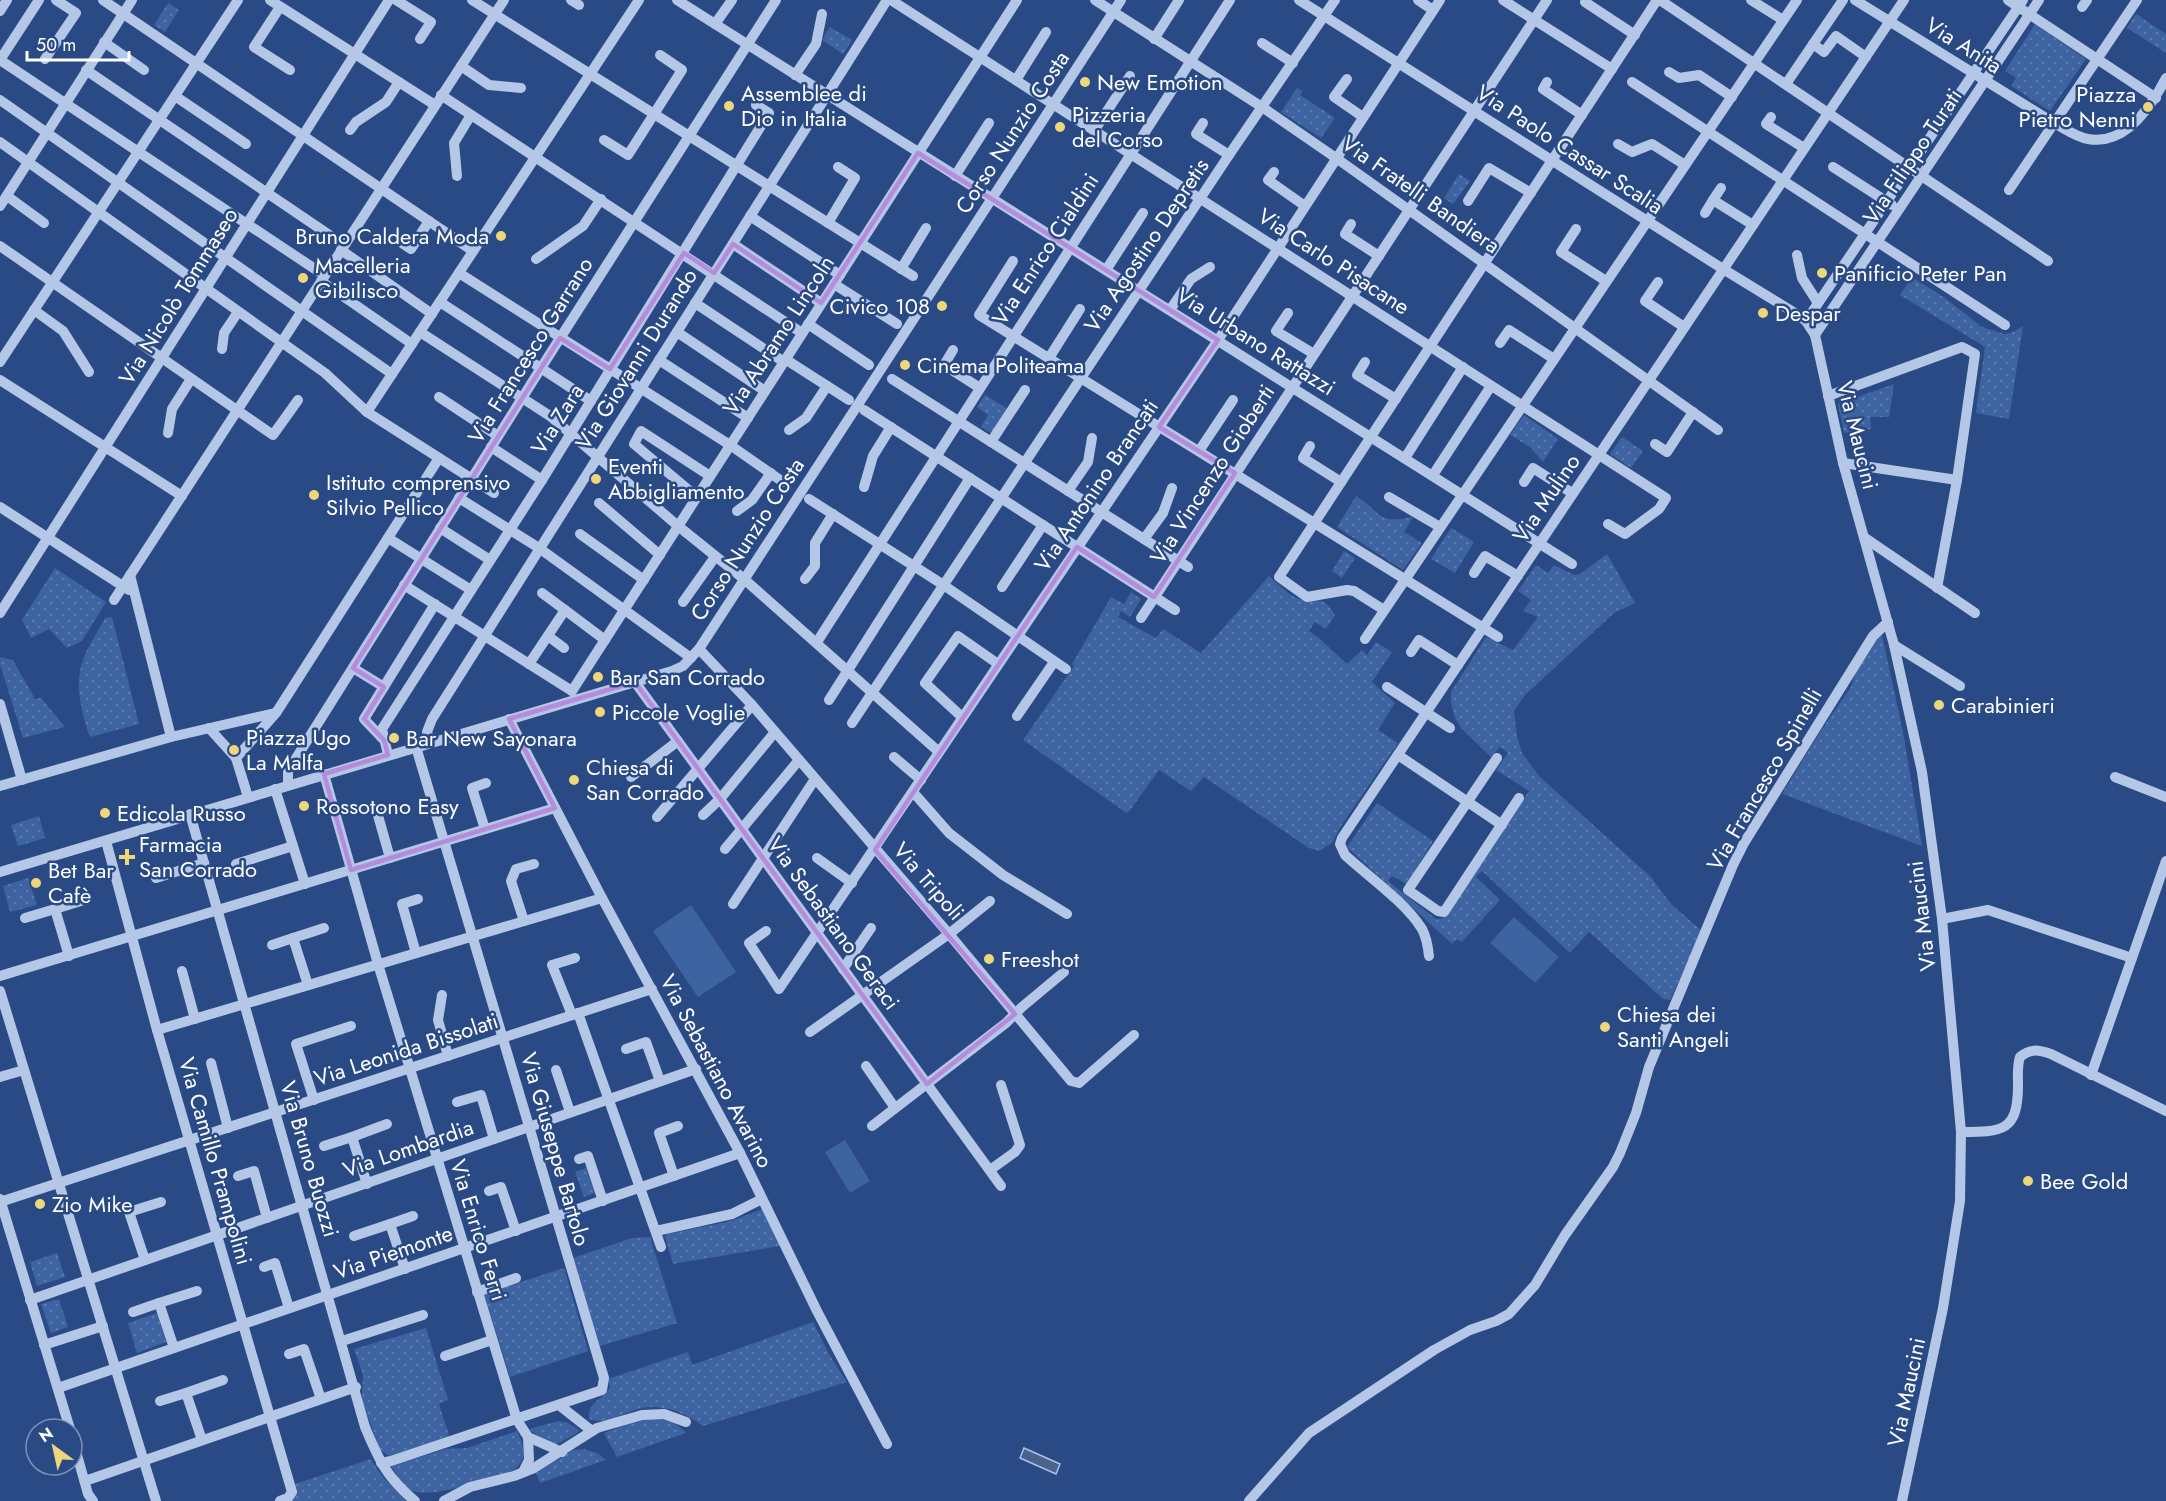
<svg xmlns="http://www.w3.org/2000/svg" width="2166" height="1501" font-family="Jost,sans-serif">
<defs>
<pattern id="grass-dots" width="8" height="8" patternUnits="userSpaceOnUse" patternTransform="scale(1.5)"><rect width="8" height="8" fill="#3e63a1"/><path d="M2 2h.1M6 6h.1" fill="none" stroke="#5b7aaf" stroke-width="1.8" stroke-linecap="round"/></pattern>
</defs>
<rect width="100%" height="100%" fill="#294a85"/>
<g fill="url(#grass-dots)">
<path d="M168,3L179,10L165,32L154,25Z"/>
<path d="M2136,14L2166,34V53L2127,28Z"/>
<path d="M2035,24L2086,59L2050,111L2011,86L2016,78L2005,71Z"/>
<path d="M830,27L852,40L843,54L822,40Z"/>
<path d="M1297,88L1303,91L1300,95L1335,118L1321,138L1281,112Z"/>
<path d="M1459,174L1470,181L1453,204L1444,198Z"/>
<path d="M1912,277L1945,298L1982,327L2004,334L2011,333L2023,326L2009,419L1976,413L1985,347L1900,295Z"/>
<path d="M1894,384L1889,417H1870L1871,429L1844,433L1838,404Z"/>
<path d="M985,395L1008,409L992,434L981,427L988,415L977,407Z"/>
<path d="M1524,415L1558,439L1543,462L1530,447L1510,435Z"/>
<path d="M1622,437L1643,451L1631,468L1610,454Z"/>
<path d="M1356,496C1382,512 1376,525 1413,517L1404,532L1422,543L1403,570L1337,527Z"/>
<path d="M1451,528L1474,542L1455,573L1431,559Z"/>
<path d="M1344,551L1355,558L1342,578L1332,571Z"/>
<path d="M1607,554L1635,603L1614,613L1525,695L1514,711L1517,736L1522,753L1539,776L1651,877L1671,904L1702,931L1670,1000L1663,999L1589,932L1570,953L1482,871L1476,877L1500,900L1462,942L1457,939L1452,944L1347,847L1377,803L1433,841L1407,884L1392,876L1388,881L1436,919H1441L1448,913L1529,791L1496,770L1508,753L1500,747L1491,757L1462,729L1455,718L1451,703V692L1486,637L1513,650L1538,617L1523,611L1531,600L1518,591L1536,565L1548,573L1554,565L1574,575L1580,574Z"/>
<path d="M55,568L106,602L82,641L67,648L49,629L31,638L22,620Z"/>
<path d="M1269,576C1276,582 1283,590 1291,595C1311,608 1320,589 1335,615L1326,629L1315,622L1309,631L1319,638L1347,664L1362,650L1367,655L1376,642L1392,652L1372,682L1395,703L1378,730L1398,743L1341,826L1332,843L1319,851L1309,848L1204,777L1191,791L1159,770L1128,813L1125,812L1023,740L1074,666L1072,664L1111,597L1124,604L1131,592L1141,599L1130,617L1121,611L1118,617L1156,638L1163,629L1201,653Z"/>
<path d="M112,617L139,724L90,737C83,718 76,690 80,671C83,653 97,634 105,618Z"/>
<path d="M1882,635L1903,732L1922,846L1782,794L1820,732L1851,687L1855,674L1878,636Z"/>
<path d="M0,657L13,660L35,699L41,698L65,727L23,738L0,664Z"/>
<path d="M39,816L45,838L18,846L11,825Z"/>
<path d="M28,878L37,905L10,912L3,886Z"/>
<path d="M586,1168L595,1193L584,1197L575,1172Z"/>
<path d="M763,1209L780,1246L673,1264L665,1237L667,1234L731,1221Z"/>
<path d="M650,1237L677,1323L600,1346L573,1258L632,1238Z"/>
<path d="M57,1253L65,1277L37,1286L30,1262Z"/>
<path d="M564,1268L588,1351L510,1377L484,1294Z"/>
<path d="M59,1299L68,1327L51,1333L41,1304Z"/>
<path d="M157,1313L166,1342L137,1353L128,1323Z"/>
<path d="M813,1322L830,1356L847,1382L703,1426C687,1414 664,1404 642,1408C622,1412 610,1426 589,1419C587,1403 603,1399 610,1388L608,1379L688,1352L692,1365Z"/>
<path d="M426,1328L448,1400L439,1404L449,1435L444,1440L391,1457L380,1450L362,1401L363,1375L354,1349Z"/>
<path d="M645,1418C661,1419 675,1420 686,1433L617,1457L604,1433Z"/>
<path d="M558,1421L568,1423L579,1430L577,1433L557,1444L545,1441L529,1429Z"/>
<path d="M517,1431C525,1446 528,1461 512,1471C488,1479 428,1501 408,1489C401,1484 396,1473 391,1466L446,1449L467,1448Z"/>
<path d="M584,1449L597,1453L606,1460L540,1483L536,1473L573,1450Z"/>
<path d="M371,1459C380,1476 393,1488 407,1501H291L295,1484Z"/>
</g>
<g fill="#3e63a1">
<path d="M691,905L736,972L698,997L653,931Z"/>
<path d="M1514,917L1559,957L1535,983L1490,943Z"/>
<path d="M845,1140L870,1181L850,1193L825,1152Z"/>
</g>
<path fill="#4b628c" stroke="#a9c1e7" stroke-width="1.5" d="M1024,1448L1060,1464L1056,1474L1020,1458Z"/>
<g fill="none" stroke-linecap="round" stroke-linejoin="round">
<g stroke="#b4c7e7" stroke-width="10">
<path d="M103,0L473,251"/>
<path d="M270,0L435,105"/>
<path d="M396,0L431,22L420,39"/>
<path d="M472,0L913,276"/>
<path d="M571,0L579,5"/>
<path d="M677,0L1572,564"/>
<path d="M891,0L1666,498L1659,509L1625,534L1608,524"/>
<path d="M1095,0L1262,107L1336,158L1718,430"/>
<path d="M1299,0L1723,269L1795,313L1806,321L1815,335L1843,463L1894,645L1922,772L1942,919L1961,1132L1960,1201L1943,1308L1902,1501"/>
<path d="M1418,0L1433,10"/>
<path d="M1503,0L1612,69"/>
<path d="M1660,0L2048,261"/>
<path d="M1751,0L1783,20"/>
<path d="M1855,0L2054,123C2064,128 2076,137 2088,139C2125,146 2151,107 2166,78"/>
<path d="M2008,0L2156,98"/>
<path d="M1585,2L1635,35"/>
<path d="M280,7L254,47L290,70"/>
<path d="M2082,7L2087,0"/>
<path d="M0,11L7,0"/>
<path d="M715,24L732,0"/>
<path d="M1154,39L1179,0"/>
<path d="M104,42L144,70"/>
<path d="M1262,43L1293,63"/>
<path d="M1813,44L1824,52L1836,36L1866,57"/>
<path d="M45,59L76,13L56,0"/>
<path d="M0,60L324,275"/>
<path d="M0,60L39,0"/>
<path d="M461,66L489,85L521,88"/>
<path d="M86,70L344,245"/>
<path d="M1669,72L1679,78L1699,75L1732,97"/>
<path d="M795,75L816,44L822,14"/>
<path d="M1347,79L1334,97L1363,117"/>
<path d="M1016,80L1046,32"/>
<path d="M1547,82L1543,89L1582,115"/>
<path d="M1632,82L2005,325"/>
<path d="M1786,84L1843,0"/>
<path d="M441,95L802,333"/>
<path d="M175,96L246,144"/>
<path d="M0,100L392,374"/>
<path d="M1771,117L1766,124L1804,148"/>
<path d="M1203,123L1196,134L1229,155"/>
<path d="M350,130L356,122L386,102L399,82"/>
<path d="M1094,131L1130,76"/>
<path d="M604,140L628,155L682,70L660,55"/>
<path d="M0,142L325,373L367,412L494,493"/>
<path d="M1618,144L1632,152L1652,144L1685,165"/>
<path d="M1833,167L1892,205"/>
<path d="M1274,172L1268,180L1305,206"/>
<path d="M457,176L454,143L471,115"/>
<path d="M955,176L989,123"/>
<path d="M1721,188L1713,200L1753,225"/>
<path d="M2009,190L2137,0"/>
<path d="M7,196L44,223"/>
<path d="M1468,201L1489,168L1531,193"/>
<path d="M0,206L132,0"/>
<path d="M1705,213L1713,200"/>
<path d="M750,216L840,275"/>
<path d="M828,223L855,178L838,167"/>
<path d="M1351,224L1345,234L1379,256"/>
<path d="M1576,229L1561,252L1606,281"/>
<path d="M402,243L411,249L429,221"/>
<path d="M733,244L821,303"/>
<path d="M0,246L273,435L298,400"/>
<path d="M341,250L432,314"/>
<path d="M1797,255L1802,278L1818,303"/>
<path d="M536,259L583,226L601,199"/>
<path d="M1013,261L979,315L1498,637"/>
<path d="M901,269L926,228"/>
<path d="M1106,270L1143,213"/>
<path d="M459,273L730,445L783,482"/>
<path d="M321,281L412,344"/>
<path d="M1658,282L1645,301L1684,327"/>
<path d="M834,284L897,324"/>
<path d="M440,302L591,401"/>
<path d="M695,303L784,362"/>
<path d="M34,310L63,331L89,372"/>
<path d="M1170,310L1191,279L1210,267"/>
<path d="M1288,313L1276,331L1314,354"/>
<path d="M1806,321L2023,0"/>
<path d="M808,324L869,365"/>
<path d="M420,332L550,416L678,526L744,579L939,752"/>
<path d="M677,332L765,391"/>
<path d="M1815,335L2039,0"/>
<path d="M1500,343L1509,330L1554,359"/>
<path d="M222,349L224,333L238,312"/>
<path d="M953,350L944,365L980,388"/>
<path d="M1049,358L1080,309"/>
<path d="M785,359L849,400"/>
<path d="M659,360L748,418"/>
<path d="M0,362L238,0"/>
<path d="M1365,362L1357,375L1396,399"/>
<path d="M892,379L1188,567"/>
<path d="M0,380L182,496"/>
<path d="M1828,396L1962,347L1975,354L1957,480L1937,588"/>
<path d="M439,397L498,436"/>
<path d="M864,410L1175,610"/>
<path d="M367,412L639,0"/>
<path d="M789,430L806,418L827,386"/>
<path d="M168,433L172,409L191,379"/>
<path d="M991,442L1025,390"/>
<path d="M1655,444L1667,452L1693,412"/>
<path d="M1310,446L1303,458L1341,482"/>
<path d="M491,447L542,480"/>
<path d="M1199,451L1233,400"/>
<path d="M1405,458L1463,367"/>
<path d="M1843,463L1957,480"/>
<path d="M1433,475L1491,386"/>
<path d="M1524,482L1533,468L1572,493"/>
<path d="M864,487L873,456L891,427"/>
<path d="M1068,491L1088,462L1092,438"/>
<path d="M697,497L634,444L641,431L710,476"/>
<path d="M1389,497L1440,527"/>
<path d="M459,498L539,548L691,658"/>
<path d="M809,499L942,584L1066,669"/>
<path d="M599,503L660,555"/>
<path d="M0,507L129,590"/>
<path d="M737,511L752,500L771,473"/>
<path d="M440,528L490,560"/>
<path d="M580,534L644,580"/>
<path d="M388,538L471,590"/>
<path d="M1865,538L1975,613"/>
<path d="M1144,539L1163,513L1172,488"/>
<path d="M1474,573L1485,556L1518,576"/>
<path d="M130,575L171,737"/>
<path d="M805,579L815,566V543L833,514"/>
<path d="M404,585L572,691"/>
<path d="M1002,587L1043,525"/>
<path d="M542,593L565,610"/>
<path d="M114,600L504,0"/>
<path d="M683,602L715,557"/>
<path d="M1384,610L1354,591L1347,590L1307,597L1279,577L1657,0"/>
<path d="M0,613L389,0"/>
<path d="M1141,618L1547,0"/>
<path d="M548,636L564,648"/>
<path d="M1365,639L1797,0"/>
<path d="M817,642L1230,0"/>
<path d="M1894,645L1960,686"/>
<path d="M699,649L752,705L949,934L1071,1081L1079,1083L1134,1035"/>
<path d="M1411,652L1419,640L1458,665"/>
<path d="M529,664L565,610L605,640"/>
<path d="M353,668L384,687"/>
<path d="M635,682L1001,1186"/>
<path d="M1387,687L1450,728"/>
<path d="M572,691L1017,0"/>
<path d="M829,700L970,478"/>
<path d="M0,704L22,780"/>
<path d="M1017,716L1054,662"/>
<path d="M962,717L925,683L958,636L998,664"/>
<path d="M509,719L602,898L740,1153L817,1311L887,1444"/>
<path d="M852,723L1229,155L1335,0"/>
<path d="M209,728L236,758L248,797"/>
<path d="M383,739L364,719L435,604"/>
<path d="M430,742L427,732L432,719L887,0"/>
<path d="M388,755L382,729L542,480L769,113L756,105"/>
<path d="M1398,755L1502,825"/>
<path d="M894,757L921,780"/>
<path d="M236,758L276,713L439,458"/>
<path d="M1497,758L1408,890L1438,911L1444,912L1519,798"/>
<path d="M324,774L378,964L517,1420L528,1437L562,1452"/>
<path d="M631,777L678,741"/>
<path d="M2115,777L2166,797"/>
<path d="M288,785V771L541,368L776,0"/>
<path d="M0,786L171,737L275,713"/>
<path d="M275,789L305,884"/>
<path d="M913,792L949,833L1003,875L1067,914"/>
<path d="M190,814L365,1427C379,1460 386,1477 415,1501"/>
<path d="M703,815L720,799L775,732"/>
<path d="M657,817L752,705"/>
<path d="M485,829L472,788L486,783"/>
<path d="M106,841L157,1030L292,1492L288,1498L280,1501"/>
<path d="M725,849L799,760"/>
<path d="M390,858L377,812L390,809"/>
<path d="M817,858L852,883"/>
<path d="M236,864L293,846"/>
<path d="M0,872L672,671L683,666L699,649L1121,0"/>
<path d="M156,878L204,863"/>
<path d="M733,904L815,779"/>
<path d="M55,909L84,900"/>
<path d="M25,918L55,909L69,956"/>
<path d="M1942,919L1988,910L2132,958"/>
<path d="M524,921L511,881L516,869L534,864"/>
<path d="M766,931L749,943L779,989L1218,340L1440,0"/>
<path d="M272,945L293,938"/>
<path d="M416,953L402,904L418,899"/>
<path d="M1429,956C1428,947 1427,938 1422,929C1405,902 1369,877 1345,855L1340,844L1342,838L1904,0"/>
<path d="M843,969L871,928"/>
<path d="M182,971L195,1019"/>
<path d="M0,976L555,808"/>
<path d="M308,985L293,938L324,928"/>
<path d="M0,991L156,1501"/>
<path d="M442,995L438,1020L448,1056"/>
<path d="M578,1013L661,1247"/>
<path d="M572,1015L552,965L575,958"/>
<path d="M157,1030L602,898"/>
<path d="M810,1032L949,934L990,901"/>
<path d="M626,1049L646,1042L660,1081"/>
<path d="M211,1063L228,1128"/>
<path d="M866,1066L895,1108"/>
<path d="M556,1070L570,1112"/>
<path d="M2091,1075L2166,861"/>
<path d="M0,1077L24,1070"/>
<path d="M314,1100L296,1044L351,1026"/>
<path d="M457,1102L481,1095L494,1139"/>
<path d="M872,1126L1006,1023L1022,1007L1064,972"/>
<path d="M1961,1132C2002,1132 2018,1132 2018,1085C2018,1075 2017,1066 2020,1057C2030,1048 2039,1050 2051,1054L2166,1111"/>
<path d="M324,1146L352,1137"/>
<path d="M579,1159L588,1156L603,1201"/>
<path d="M990,1170L1015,1152L1020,1145L1001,1085"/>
<path d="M238,1176L254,1171L267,1218"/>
<path d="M674,1176L659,1133L678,1126"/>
<path d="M367,1184L352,1137L387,1124"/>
<path d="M489,1191L501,1187L516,1231"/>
<path d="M0,1199L70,1429"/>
<path d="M0,1202L652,989"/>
<path d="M656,1231L732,1214L762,1199"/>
<path d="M354,1236L390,1224"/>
<path d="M145,1260L129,1212L161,1202"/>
<path d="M264,1267L275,1263L289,1308"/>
<path d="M405,1269L390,1224L413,1216"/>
<path d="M477,1292L516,1278"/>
<path d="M30,1300L696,1069"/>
<path d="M133,1312L159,1303"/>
<path d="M342,1341L423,1315"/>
<path d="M44,1345L103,1326"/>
<path d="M174,1348L159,1303L197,1291"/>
<path d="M289,1354L304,1349L321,1399"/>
<path d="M445,1356L492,1340"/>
<path d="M58,1388L740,1153"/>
<path d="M160,1401L186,1393"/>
<path d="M559,1405L592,1431"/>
<path d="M72,1437L88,1494L93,1501"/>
<path d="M202,1440L186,1393L223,1380"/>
<path d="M381,1463L391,1461L602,1390L604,1378L416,747"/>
<path d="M523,1472L529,1460L528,1437"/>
<path d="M85,1481L356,1387"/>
<path d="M444,1501L470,1487L514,1476L534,1468L597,1428L642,1415L664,1414L686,1422"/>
<path d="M1249,1501L1309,1433L1434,1350L1470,1330L1496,1321L1509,1314L1535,1285L1565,1235L1613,1167L1620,1153L1636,1113L1649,1067L1733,865L1744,843L1873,636L1888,622"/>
</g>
</g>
<path fill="none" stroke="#b68bdc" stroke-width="4.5" stroke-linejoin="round" d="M918,153L1218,340L1159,427L1235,473L1154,597L1077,547L875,850L1015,1014L927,1084L635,682L509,719L555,808L351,870L324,774L388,755L384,740L364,719L384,687L353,668L560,338L610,369L684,253L714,273L733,244L821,303Z"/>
<g fill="#eed67b" stroke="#294a85" stroke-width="2">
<circle cx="1085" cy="82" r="6"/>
<circle cx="729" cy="106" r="6"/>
<circle cx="2148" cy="107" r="6"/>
<circle cx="1060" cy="127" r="6"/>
<circle cx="501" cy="236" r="6"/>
<circle cx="1822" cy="273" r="6"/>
<circle cx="303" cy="278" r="6"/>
<circle cx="942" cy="306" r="6"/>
<circle cx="1763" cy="313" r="6"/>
<circle cx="905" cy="365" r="6"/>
<circle cx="596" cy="479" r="6"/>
<circle cx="314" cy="495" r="6"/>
<circle cx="598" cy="677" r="6"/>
<circle cx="1939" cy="705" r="6"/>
<circle cx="600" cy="712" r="6"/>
<circle cx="394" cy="738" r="6"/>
<circle cx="234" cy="750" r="6"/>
<circle cx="574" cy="780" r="6"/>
<circle cx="304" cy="806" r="6"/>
<circle cx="105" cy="813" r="6"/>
<path d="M124 848h6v6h6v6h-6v6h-6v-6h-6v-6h6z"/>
<circle cx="36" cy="883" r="6"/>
<circle cx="989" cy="959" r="6"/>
<circle cx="1605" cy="1027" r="6"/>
<circle cx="2028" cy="1181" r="6"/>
<circle cx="40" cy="1204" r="6"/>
</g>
<g text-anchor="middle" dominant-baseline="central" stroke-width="5" stroke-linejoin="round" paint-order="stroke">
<g font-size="22" fill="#fff" stroke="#294a85">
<text transform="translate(1964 45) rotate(32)">Via Anita</text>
<text transform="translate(1012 132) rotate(-57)">Corso Nunzio Costa</text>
<text transform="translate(1570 149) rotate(33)">Via Paolo Cassar Scalia</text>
<text transform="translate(1912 156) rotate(-56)">Via Filippo Turati</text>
<text transform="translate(1421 194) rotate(35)">Via Fratelli Bandiera</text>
<text transform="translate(1146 245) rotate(-56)">Via Agostino Depretis</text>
<text transform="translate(1045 249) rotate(-57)">Via Enrico Cialdini</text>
<text transform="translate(1334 261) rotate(33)">Via Carlo Pisacane</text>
<text transform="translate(178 296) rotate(-58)">Via Nicolò Tommaseo</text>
<text transform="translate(778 335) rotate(-57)">Via Abramo Lincoln</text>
<text transform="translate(1256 341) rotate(32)">Via Urbano Rattazzi</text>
<text transform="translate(530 350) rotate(-58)">Via Francesco Garrano</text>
<text transform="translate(636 359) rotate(-58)">Via Giovanni Durando</text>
<text transform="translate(557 419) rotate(-58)">Via Zara</text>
<text transform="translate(1858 435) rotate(76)">Via Maucini</text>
<text transform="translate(1212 474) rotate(-57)">Via Vincenzo Gioberti</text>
<text transform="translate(1096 485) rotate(-56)">Via Antonino Brancati</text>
<text transform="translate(1546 498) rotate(-56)">Via Mulino</text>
<text transform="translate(747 539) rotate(-57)">Corso Nunzio Costa</text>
<text transform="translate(1764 779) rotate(-60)">Via Francesco Spinelli</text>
<text transform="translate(929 881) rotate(49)">Via Tripoli</text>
<text transform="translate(1921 916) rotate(-97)">Via Maucini</text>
<text transform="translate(834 923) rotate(54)">Via Sebastiano Geraci</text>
<text transform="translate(406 1049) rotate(-18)">Via Leonida Bissolati</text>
<text transform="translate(717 1071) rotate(62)">Via Sebastiano Avarino</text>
<text transform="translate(408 1148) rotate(-19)">Via Lombardia</text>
<text transform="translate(556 1149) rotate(74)">Via Giuseppe Bartolo</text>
<text transform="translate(310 1159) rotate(74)">Via Bruno Buozzi</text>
<text transform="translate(216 1161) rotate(74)">Via Camillo Prampolini</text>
<text transform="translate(479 1230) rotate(73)">Via Enrico Ferri</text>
<text transform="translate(393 1252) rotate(-19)">Via Piemonte</text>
<text transform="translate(1906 1392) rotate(-78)">Via Maucini</text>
</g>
<g font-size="22" fill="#fff" stroke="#294a85" text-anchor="start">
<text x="1097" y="82">New Emotion</text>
<text x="741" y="93">Assemblee di<tspan x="741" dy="25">Dio in Italia</tspan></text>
<text x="2136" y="94" text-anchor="end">Piazza<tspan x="2136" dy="25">Pietro Nenni</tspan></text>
<text x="1072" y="114">Pizzeria<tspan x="1072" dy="25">del Corso</tspan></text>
<text x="489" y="236" text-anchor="end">Bruno Caldera Moda</text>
<text x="315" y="265">Macelleria<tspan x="315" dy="25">Gibilisco</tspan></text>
<text x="1834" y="273">Panificio Peter Pan</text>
<text x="930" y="306" text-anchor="end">Civico 108</text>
<text x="1775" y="313">Despar</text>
<text x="917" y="365">Cinema Politeama</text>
<text x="608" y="466">Eventi<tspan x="608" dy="25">Abbigliamento</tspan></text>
<text x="326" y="482">Istituto comprensivo<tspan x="326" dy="25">Silvio Pellico</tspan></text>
<text x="610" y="677">Bar San Corrado</text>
<text x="1951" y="705">Carabinieri</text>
<text x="612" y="712">Piccole Voglie</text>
<text x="246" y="737">Piazza Ugo<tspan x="246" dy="25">La Malfa</tspan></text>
<text x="406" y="738">Bar New Sayonara</text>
<text x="586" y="767">Chiesa di<tspan x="586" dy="25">San Corrado</tspan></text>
<text x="316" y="806">Rossotono Easy</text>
<text x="117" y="813">Edicola Russo</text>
<text x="139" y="844">Farmacia<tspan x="139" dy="25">San Corrado</tspan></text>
<text x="48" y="870">Bet Bar<tspan x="48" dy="25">Cafè</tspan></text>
<text x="1001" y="959">Freeshot</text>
<text x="1617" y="1014">Chiesa dei<tspan x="1617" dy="25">Santi Angeli</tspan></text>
<text x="2040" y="1181">Bee Gold</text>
<text x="52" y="1204">Zio Mike</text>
</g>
</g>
<g transform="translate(54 1447) rotate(327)"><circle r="28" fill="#294a85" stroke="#7f92b6" stroke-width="1.5"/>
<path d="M0-4.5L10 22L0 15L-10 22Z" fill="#eed67b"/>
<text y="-9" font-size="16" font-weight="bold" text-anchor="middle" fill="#ffffff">N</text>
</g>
<path d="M27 51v9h102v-9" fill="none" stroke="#ffffff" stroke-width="3"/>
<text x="36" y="51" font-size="18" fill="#ffffff" stroke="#294a85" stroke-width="4.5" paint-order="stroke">50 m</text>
</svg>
